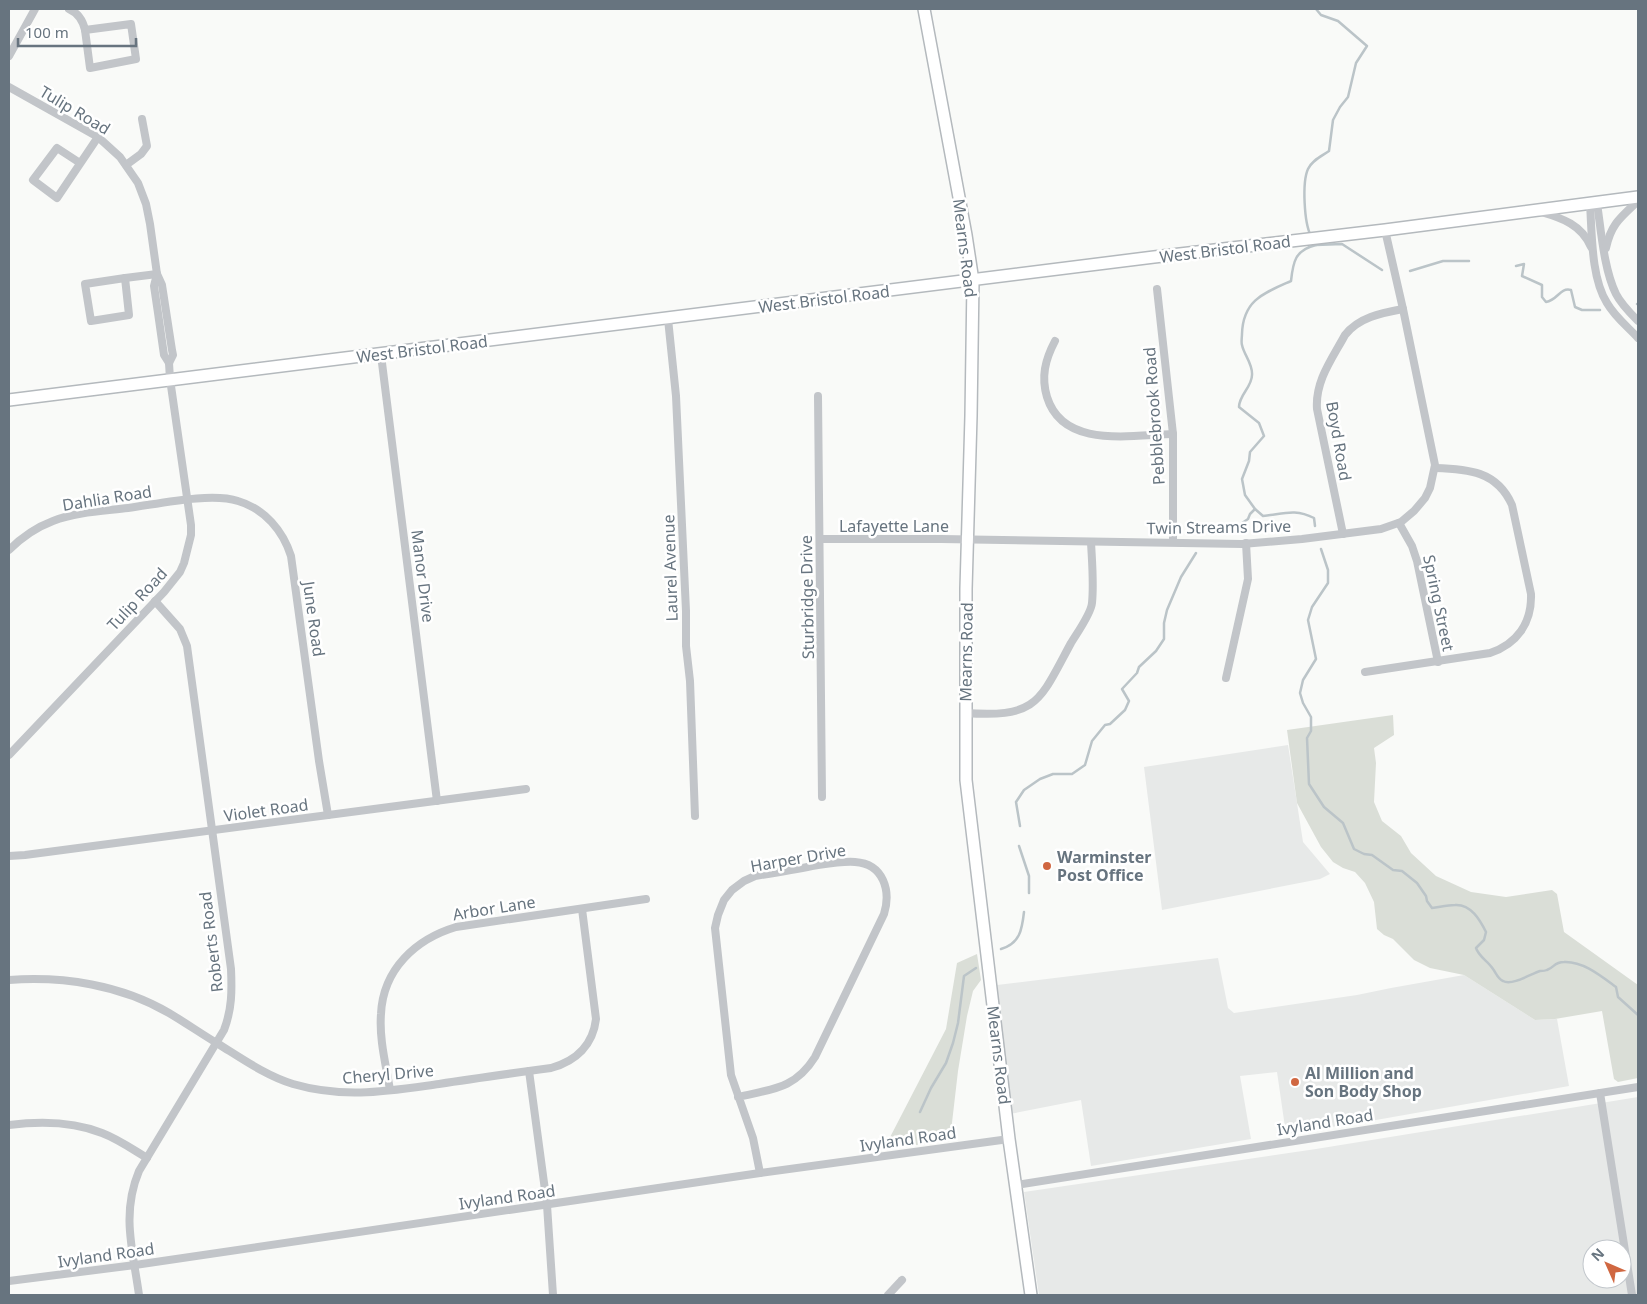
<svg xmlns="http://www.w3.org/2000/svg" width="1647" height="1304" font-family="'Noto Sans',sans-serif">
<rect width="100%" height="100%" fill="#f9faf8"/>
<g fill="#e7e9e8" fill-rule="evenodd">
<path d="M1288,745L1303,842L1330,874L1320,879L1162,910L1144,767Z"/>
<path d="M1218,958L1228,1008L1234,1013L1357,995L1391,988L1464,975L1535,1020L1557,1019L1569,1086L1376,1120L1286,1134L1277,1072L1240,1076L1251,1139L1091,1166L1081,1100L1010,1114L997,985Z"/>
<path d="M1638,1097V1295H1039L1024,1192L1316,1149ZM1592,1249H1622V1279H1592Z"/>
</g>
<g fill="#daded7">
<path d="M1393,715L1394,735L1374,748L1376,763L1374,802L1382,821L1401,836L1411,853L1436,876L1471,892L1506,897L1552,890L1557,894L1564,932L1638,985V1078L1618,1082L1614,1079L1602,1011L1555,1019L1535,1020L1464,975L1430,968L1414,960L1393,939L1384,935L1377,929L1374,902L1365,883L1355,872L1343,868L1333,862L1321,847L1297,803L1287,730Z"/>
<path d="M977,954L981,980L973,991L967,1016L958,1071L950,1140L881,1150L886,1145L946,1029L957,963Z"/>
</g>
<g fill="none" stroke-linecap="round" stroke-linejoin="round">
<g stroke="#bbc4c8" stroke-width="2.5">
<path d="M1311,236C1304,223 1302,182 1308,169C1312,160 1322,156 1329,151L1333,120L1340,107L1348,97L1356,63L1367,46L1338,21L1321,15L1316,9"/>
<path d="M1316,245L1342,244L1382,270"/>
<path d="M1516,266L1524,264L1522,276L1542,285V297L1546,302C1558,300 1560,287 1571,290L1575,307L1582,310H1600"/>
<path d="M1410,271L1443,261H1469"/>
<path d="M1637,304H1638"/>
<path d="M1315,526L1314,518C1295,508 1283,514 1263,516L1255,509L1245,495L1242,479L1249,461L1250,452L1264,436L1259,423L1239,407C1239,395 1252,387 1252,375C1253,364 1244,355 1242,345C1241,342 1242,337 1242,334C1243,300 1264,293 1291,281C1293,262 1295,250 1316,245"/>
<path d="M1232,530L1248,519L1250,514L1255,509"/>
<path d="M1321,549L1328,570V583L1312,607L1308,620L1316,659L1303,680L1300,693L1303,703L1311,717V731L1307,738L1309,784L1324,807L1343,823L1354,849L1364,854L1372,855L1393,870L1402,871L1417,883L1426,896L1427,901L1432,908C1440,907 1447,905 1455,905C1471,904 1480,920 1486,932L1484,940L1476,948C1479,957 1488,961 1493,969C1496,973 1498,979 1503,981C1512,986 1531,974 1540,971C1542,971 1545,971 1547,970C1555,967 1554,962 1564,962C1583,961 1601,976 1616,987L1618,997L1638,1015"/>
<path d="M1020,826L1016,802L1024,790L1040,779L1053,774H1072L1085,765L1092,741L1105,725L1110,724L1125,710L1129,701L1122,689L1137,673L1139,667L1156,651L1164,639V623L1167,610L1181,577L1196,553"/>
<path d="M1019,846L1029,876V893"/>
<path d="M1001,949C1020,943 1022,930 1024,912"/>
<path d="M920,1112L931,1088L946,1063L953,1043L958,1023L964,976L976,968"/>
</g>
<g stroke="#b4b9bd" stroke-width="14">
<g id="secondary">
<path d="M924,9L966,235L973,281L971,416L966,589V780L1009,1139L1031,1295"/>
<path d="M9,400L1154,257L1385,230L1638,197"/>
</g>
</g>
<g stroke="#c2c5c9" stroke-width="8">
<path d="M69,9C78,13 83,21 85,30"/>
<path d="M131,24L136,59L90,68L85,30Z"/>
<path d="M9,56L35,9"/>
<path d="M9,87L98,137L120,157L138,183L146,204L150,224L157,274L154,286L158,313L164,355L169,363"/>
<path d="M80,163L57,148L33,180L57,198L98,137"/>
<path d="M126,165L141,154L147,146L142,119"/>
<path d="M1597,203C1601,230 1604,270 1616,294C1621,304 1630,313 1638,321"/>
<path d="M1590,204C1592,233 1591,278 1607,303C1615,317 1628,327 1638,338"/>
<path d="M1541,212C1562,218 1582,225 1591,247"/>
<path d="M1606,248C1611,224 1621,217 1638,201"/>
<path d="M125,278L129,315L91,321L85,284Z"/>
<path d="M125,278L157,274"/>
<path d="M1157,289L1173,434V542"/>
<path d="M668,319L676,396L686,611V646L690,681L695,816"/>
<path d="M1055,341C1045,360 1041,377 1047,397C1063,449 1131,435 1173,434"/>
<path d="M381,355L437,801"/>
<path d="M818,396L822,797"/>
<path d="M1399,523L1412,546L1417,561L1438,662"/>
<path d="M1343,534L1317,409C1315,381 1332,359 1345,335C1359,317 1382,313 1403,309"/>
<path d="M820,539H941L1242,544L1302,539L1381,529L1401,522L1414,511L1425,498L1430,488L1435,465L1403,309L1385,230"/>
<path d="M9,550C21,538 37,527 53,521C76,512 104,511 128,508C158,504 211,492 238,501C265,509 283,531 291,556L319,761L328,815"/>
<path d="M1365,672L1490,653C1517,644 1532,623 1531,594L1512,505C1497,471 1468,469 1435,468"/>
<path d="M1226,678L1248,579L1246,543"/>
<path d="M965,713C1038,718 1039,702 1071,643C1077,633 1091,614 1092,603C1094,583 1092,562 1091,542"/>
<path d="M9,755L164,592L180,572L184,563L191,535V525L170,379L169,363L173,355L172,350L162,285L157,274"/>
<path d="M9,856L25,855L526,789"/>
<path d="M9,980C64,976 121,985 169,1013C186,1023 203,1035 220,1045C244,1060 267,1076 293,1084C345,1099 388,1091 439,1084C477,1078 514,1073 551,1068C576,1061 593,1045 596,1019L582,909"/>
<path d="M529,1071L547,1205L553,1295"/>
<path d="M390,1090C386,1065 379,1039 381,1014C383,969 416,939 456,927L646,899"/>
<path d="M1600,1093L1632,1295"/>
<path d="M738,1097C772,1089 795,1089 815,1057L884,914C891,891 884,864 855,862C841,861 826,864 812,866C793,870 774,873 755,876L744,881L732,890L724,900L718,915L715,928L731,1075L753,1138L760,1173"/>
<path d="M9,1125C40,1121 72,1121 102,1133C118,1139 132,1149 147,1158"/>
<path d="M1016,1185L1638,1087"/>
<path d="M9,1281L135,1265L760,1173L1009,1139"/>
<path d="M139,1295C133,1251 121,1214 139,1171L224,1030C232,1009 232,991 231,969L187,646L180,629L155,601"/>
<path d="M888,1295L902,1280"/>
</g>
<use href="#secondary" stroke="#fff" stroke-width="11"/>
</g>
<g fill="#d06741" stroke="#fff" stroke-width="2">
<circle cx="1047" cy="866" r="5"/>
<circle cx="1295" cy="1082" r="5"/>
</g>
<g text-anchor="middle" dominant-baseline="central" stroke-width="5" stroke-linejoin="round" paint-order="stroke">
<g font-size="16" fill="#67747f" stroke="#fff">
<text transform="translate(75 110) rotate(31)">Tulip Road</text>
<text transform="translate(965 248) rotate(83)">Mearns Road</text>
<text transform="translate(1225 249) rotate(-7)">West Bristol Road</text>
<text transform="translate(824 299) rotate(-7)">West Bristol Road</text>
<text transform="translate(422 349) rotate(-7)">West Bristol Road</text>
<text transform="translate(1154 416) rotate(-94)">Pebblebrook Road</text>
<text transform="translate(1339 441) rotate(80)">Boyd Road</text>
<text transform="translate(107 498) rotate(-9)">Dahlia Road</text>
<text x="894" y="526">Lafayette Lane</text>
<text transform="translate(1219 527) rotate(-1)">Twin Streams Drive</text>
<text transform="translate(670 568) rotate(-92)">Laurel Avenue</text>
<text transform="translate(423 576) rotate(83)">Manor Drive</text>
<text transform="translate(807 597) rotate(-91)">Sturbridge Drive</text>
<text transform="translate(137 599) rotate(-47)">Tulip Road</text>
<text transform="translate(1439 603) rotate(78)">Spring Street</text>
<text transform="translate(314 619) rotate(82)">June Road</text>
<text transform="translate(966 652) rotate(-89)">Mearns Road</text>
<text transform="translate(266 810) rotate(-8)">Violet Road</text>
<text transform="translate(798 858) rotate(-10)">Harper Drive</text>
<text transform="translate(494 908) rotate(-9)">Arbor Lane</text>
<text transform="translate(211 942) rotate(-97)">Roberts Road</text>
<text transform="translate(999 1055) rotate(83)">Mearns Road</text>
<text transform="translate(388 1074) rotate(-5)">Cheryl Drive</text>
<text transform="translate(1325 1122) rotate(-9)">Ivyland Road</text>
<text transform="translate(908 1139) rotate(-8)">Ivyland Road</text>
<text transform="translate(507 1197) rotate(-8)">Ivyland Road</text>
<text transform="translate(106 1255) rotate(-8)">Ivyland Road</text>
</g>
<g font-size="16" font-weight="bold" fill="#67747f" stroke="#fff" text-anchor="start">
<text x="1057" y="857">Warminster<tspan x="1057" dy="18">Post Office</tspan></text>
<text x="1305" y="1073">Al Million and<tspan x="1305" dy="18">Son Body Shop</tspan></text>
</g>
</g>
<rect width="1647" height="1304" fill="none" stroke="#67747f" stroke-width="20"/>
<g transform="translate(1607 1264) rotate(315)"><circle r="24" fill="#ffffff" stroke="#c2c7cc"/>
<path d="M0-4L9 19L0 12L-9 19Z" fill="#d06741"/>
<text y="-8" font-size="14" font-weight="bold" text-anchor="middle" fill="#67747f">N</text>
</g>
<path d="M18 38v8h118v-8" fill="none" stroke="#67747f" stroke-width="2.5"/>
<text x="25" y="38" font-size="15" fill="#67747f" stroke="#ffffff" stroke-width="4" paint-order="stroke">100 m</text>
</svg>
